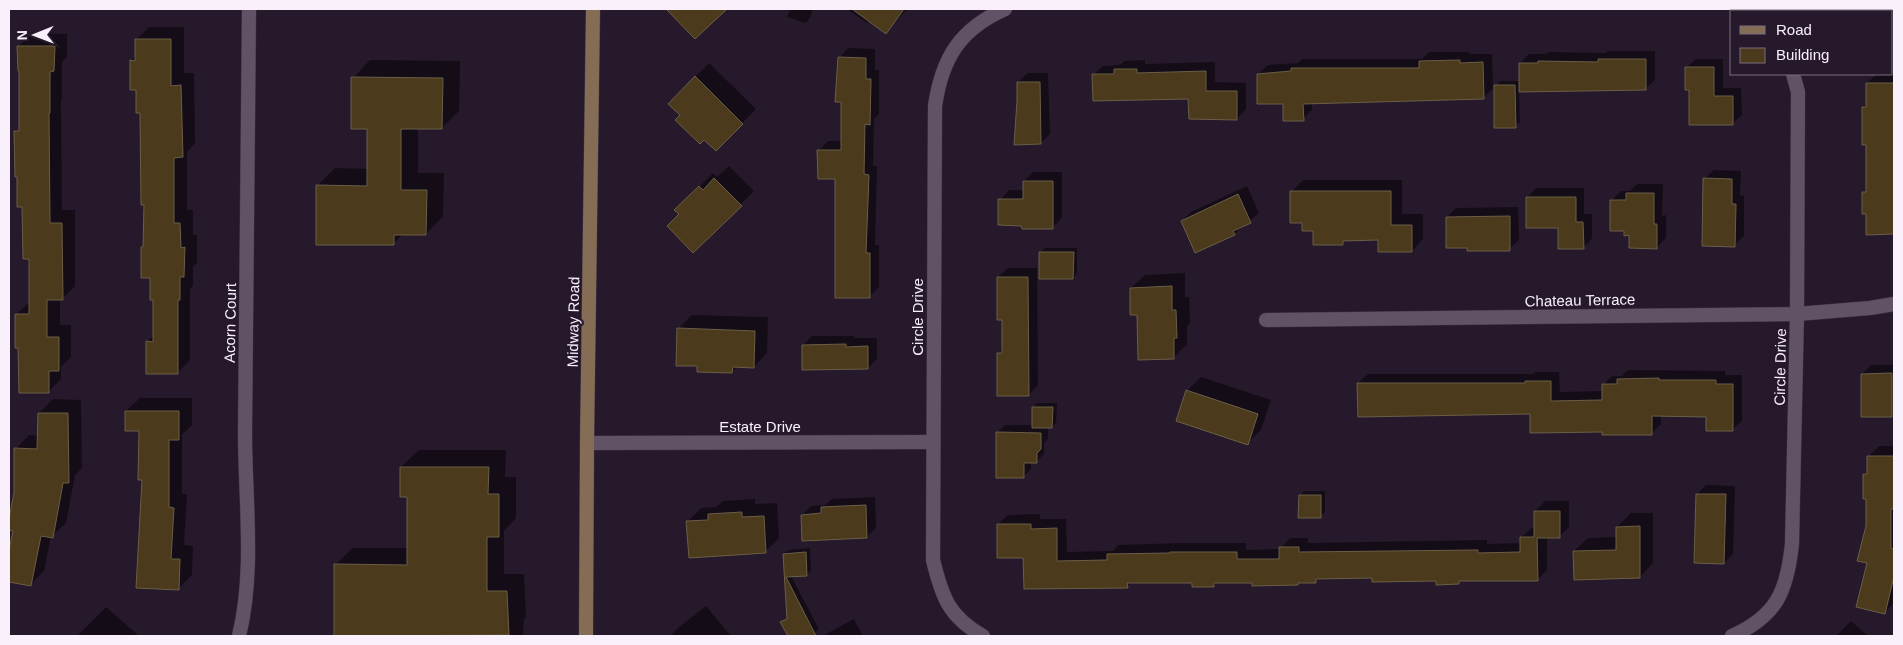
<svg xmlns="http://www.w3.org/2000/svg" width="1903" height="645" font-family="Helvetica,sans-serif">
<rect width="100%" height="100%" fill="#26192b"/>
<g fill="#0007">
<path d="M673,9H725L695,37L670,12Z"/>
<path d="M790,9H813L810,18L806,23L787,17Z"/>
<path d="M847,9H907L886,32L869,20L867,23Z"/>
<path d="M1831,9H1879L1880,11H1832Z"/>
<path d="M149,27H184V73H194L195,143L187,152V210H193V235H197V263L193,267V286L190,289V360L177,373L147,342L154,335V299L151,277L142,248L145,245V204L141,112L131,61L136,56V40Z"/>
<path d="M31,33L67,34V57L62,62V99L61,100L62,210H75V286L62,299H60V325H71V357L61,367V379L48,392L16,314L30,302V258L16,132L21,127L19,46Z"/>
<path d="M848,48L875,49V70H879V114L874,119L873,166H877L875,245H879V287L869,297L836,178L819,151L828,141H842L843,101L839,58Z"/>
<path d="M1608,51H1655V80L1645,89L1519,91L1520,122L1515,126L1496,86L1500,81H1520V63L1529,54H1547L1548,52L1606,53Z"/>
<path d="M1429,52H1469V54H1492L1493,89L1483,98L1312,103V110L1303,119L1284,103L1258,74L1268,65L1298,63L1302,59H1422Z"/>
<path d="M1696,59H1723V88H1741L1742,115L1732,124L1690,89L1686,68Z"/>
<path d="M370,60L460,61L459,111L442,128H418V173H444L443,216L426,234L404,233L393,244L317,186L335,168L368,169V128L353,78Z"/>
<path d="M1145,60V64L1215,62V82L1246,83V109L1237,119L1189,97L1093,75L1103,66L1120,65L1125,61Z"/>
<path d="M709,63L756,109L716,150L682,115L695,77Z"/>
<path d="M1892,72H1894V233H1867V213L1863,193L1867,189V144L1863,107L1867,103V83L1877,74H1892Z"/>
<path d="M1028,73H1048L1050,134L1041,143L1018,82Z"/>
<path d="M729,166L754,191L694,251L680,214L689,197L713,173L717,177Z"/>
<path d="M1714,170L1741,171L1740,195L1744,196V236L1734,245L1704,179Z"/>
<path d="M1033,172H1062V218L1052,228L1000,200L1009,190H1024V181Z"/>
<path d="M1303,180H1402V214H1423V239L1412,251L1379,239L1346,240L1342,244L1314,230L1291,192Z"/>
<path d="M1637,184H1663L1662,216L1666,215V238L1657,247L1631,234L1612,200L1621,191H1630Z"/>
<path d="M1247,186L1259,213L1234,234L1182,221L1191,212Z"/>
<path d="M1536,188H1584V214H1592V239L1583,248L1527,198Z"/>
<path d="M1518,207L1519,240L1509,249L1469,247L1447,217L1456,208Z"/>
<path d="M1045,248H1077V273L1073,278L1040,253Z"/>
<path d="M1008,268H1037L1038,385L1029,395L998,354L1003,349V319L998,277Z"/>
<path d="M1185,273V297H1189L1190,323L1187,326V344L1173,358L1138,314L1131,288L1145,275Z"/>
<path d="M692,315L768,317L767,353L754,367L738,366L732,372L678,329Z"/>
<path d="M812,336H854V338H877V359L868,368L803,345Z"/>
<path d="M1871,365H1894V412L1891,416L1862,374Z"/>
<path d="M1628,370L1725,371V375H1742V421L1732,430L1708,416L1661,415V424L1651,434L1603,431L1531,413L1358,383L1368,374H1533L1535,372H1559L1560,392L1603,391V385L1612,376H1622Z"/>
<path d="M1201,377L1271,400L1261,430L1247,443L1187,391Z"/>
<path d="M140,398H192V425L182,435V494H187L184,545L193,546L192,575L178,589L143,478L140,430L126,411Z"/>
<path d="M53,399L81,400L82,468L75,475L66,523L51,537L44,571L30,585L9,581V557L14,530L9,529V525L15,493L16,449L29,435L39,436V413Z"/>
<path d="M1037,403H1057L1056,423L1052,427H1048V439L1044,443V454L1036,462H1031V469L1023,477L997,433L1005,425H1033V408Z"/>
<path d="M1879,446H1894V603L1884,613L1868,562V497L1864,475L1868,470V457Z"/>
<path d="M419,450H506L505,477H516V518L504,531V574H524L526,617L524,619L523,636H335V565L353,548H408L409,496L401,467Z"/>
<path d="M1706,485L1735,486L1733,554L1724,563L1697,494Z"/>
<path d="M1304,491H1325V512L1321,516L1300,496Z"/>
<path d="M875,497L876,528L867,537L802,515L811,506L825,505L832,499Z"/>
<path d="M755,499V504L777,503L779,538L765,552L688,521L701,508L716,507L723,501Z"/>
<path d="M1545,501H1569V527L1559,537H1547V570L1537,580L1462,579L1458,583L1437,580L1373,577L1320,578L1315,582H1299L1297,584L1218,581L1214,586L1193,582H1131L1127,586L1024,557L998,524L1008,515L1040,514V519H1066L1067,552L1113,551L1118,545L1181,543H1246V550L1280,549L1290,538H1308V543L1487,540V544L1521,543V538L1531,528H1535V511Z"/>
<path d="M1631,513H1653V563L1640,577L1574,551L1588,538L1617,537V527Z"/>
<path d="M810,548L811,570L807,575L791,576L819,629L808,636H789L782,622L788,617L784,554L789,550Z"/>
<path d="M706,606L731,636H670L678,628Z"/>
<path d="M106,607L139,636H77Z"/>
<path d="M854,619L863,636H825L828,633Z"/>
<path d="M1851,621L1868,636H1836Z"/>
</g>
<g fill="#4b3a1b" stroke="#6b5e48">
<path d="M666,9H727L695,39Z"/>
<path d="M852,9H904L886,34Z"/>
<path d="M135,39H171V86L181,85L183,157L174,158V223H180L181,248L185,247L184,277H180V300H178V374H146V341L153,342V300H150V278H141V247H143L144,205H141L140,113H136V90H130V60L135,61Z"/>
<path d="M17,46H55L54,71L50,72V113H49L50,223H62L63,300H47V337H59V371H49V393H19L18,348H15V314H29V259H23L22,207H17V177H15L14,131H19V71H18Z"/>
<path d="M838,57L866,58V79H871L870,125L865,124L864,174L869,175L866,253H870V298H835V179H818L817,150H841V102H835Z"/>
<path d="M1598,59H1646V90L1519,92V63H1538V61L1598,62Z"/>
<path d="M1460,60V63L1483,62L1484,99L1303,104L1304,121H1283V104H1257V74L1291,71V68H1419V61Z"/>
<path d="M1685,67H1714V96H1733V125H1689V90H1685Z"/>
<path d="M1114,69H1137V73L1206,71V91H1237V120L1189,119L1188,99L1093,101L1092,74H1114Z"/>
<path d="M695,76L743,124L716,151L704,140L700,144L675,120L680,115L668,104Z"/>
<path d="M351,77L443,78L442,129H401V190H427L426,235H394V245H316V185L367,186V129H351Z"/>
<path d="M1017,82H1040L1041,144L1014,145L1017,101Z"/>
<path d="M1866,83H1894V234L1866,235V214H1862V192H1866V145H1862V107H1866Z"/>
<path d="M1494,85H1515L1516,128H1494Z"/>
<path d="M714,178L742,206L693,253L667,226L679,214L674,210L699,186L703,190Z"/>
<path d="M1703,178L1732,179V204H1736L1735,247L1702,246Z"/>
<path d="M1023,181H1053V229H1022L1021,226L998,225V199H1023Z"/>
<path d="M1290,191H1391V225H1412V252H1378V240L1343,241V245H1313V231H1302V223H1290Z"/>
<path d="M1626,193H1654V224H1657V249L1629,248V235L1624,236V231H1610V200H1626Z"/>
<path d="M1238,194L1251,223L1233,231L1235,235L1195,253L1181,221Z"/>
<path d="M1526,197H1576V222H1583L1584,249H1558V228H1526Z"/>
<path d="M1510,216V251H1467V248H1446V217Z"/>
<path d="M1039,252H1074L1073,279H1039Z"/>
<path d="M997,277H1028L1029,396H997V353H1002V320H997Z"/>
<path d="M1172,286V310H1176L1177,338H1174V359L1138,360L1137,315H1130V288Z"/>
<path d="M677,328L755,331L754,368L733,367L732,373L697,372V366H676Z"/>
<path d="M846,344V347L868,346V369L802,370V345Z"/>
<path d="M1892,373V417H1861V374Z"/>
<path d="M1659,378V380H1716V384H1733V431H1706V417L1652,416V435H1602V432L1530,433V414L1358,417L1357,383H1525V381H1551V401L1602,400V384H1617V379Z"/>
<path d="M1186,390L1258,414L1248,445L1176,421Z"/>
<path d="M1032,407H1053L1052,428H1032Z"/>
<path d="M125,411H179V440H169V507L174,508L171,559H180L179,590L136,588L142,480H138L139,431H125Z"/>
<path d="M38,413H68L69,483H63L53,538L41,536L31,586L9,582V550L13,531L9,530V519L14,493V448L37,449Z"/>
<path d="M996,432L1041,433V449L1037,453V463H1024V478H996Z"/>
<path d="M1867,456H1894V509H1891V548L1894,549V576L1885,614L1856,607L1867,563L1857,561L1866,526V499H1863V474H1867Z"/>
<path d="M400,467H489L488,494H499V537H487V591H507L509,635L334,636V564L407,565V497H400Z"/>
<path d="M1696,494H1726L1724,564L1694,563Z"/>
<path d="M1299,495H1321V518H1298Z"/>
<path d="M866,505L867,538L802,541L801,515L821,513V507Z"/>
<path d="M1534,511H1560V538H1537L1538,581H1459V584L1436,585V581L1372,582V578L1316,579V583H1298V585L1252,586V583H1214V587H1192V583H1127L1128,588L1024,589L1023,558H997V524H1031V529L1057,528V561L1107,560V554L1170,553V552H1237V559H1279V547H1299V552L1478,550V553L1520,552V537H1534Z"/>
<path d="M742,512V517L764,516L766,553L689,558L686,521L708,520V514Z"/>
<path d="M1640,526V578L1574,580L1573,551L1616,550V527Z"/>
<path d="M806,552L807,576L786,577L816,636H788L780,622L787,619L783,554Z"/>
</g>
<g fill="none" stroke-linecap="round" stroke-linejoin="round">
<g stroke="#3e3342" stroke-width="15">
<g id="minor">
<path d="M1738,9L1743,11"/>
<path d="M1266,320L1797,314L1870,308L1894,304"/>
<path d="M587,443L933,442"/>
<path d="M239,636C255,570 245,500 245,433C247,291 248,150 249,9"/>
<path d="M983,636C949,617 942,597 933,560L935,106C942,58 960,29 1005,9"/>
<path d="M1732,636C1777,616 1787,591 1792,544L1797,314L1798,92L1793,74"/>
</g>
</g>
<g stroke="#3e3342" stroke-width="15">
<path id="secondary" d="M586,636L587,443L593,9"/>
</g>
<use href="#minor" stroke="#615266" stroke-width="14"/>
<use href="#secondary" stroke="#846c55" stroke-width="14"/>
</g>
<g text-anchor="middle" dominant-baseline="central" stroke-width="4.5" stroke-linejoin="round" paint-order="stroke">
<g font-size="15" fill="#f9f0fc" stroke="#26192b">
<text transform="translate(1580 300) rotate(-1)">Chateau Terrace</text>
<text transform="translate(917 317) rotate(-90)">Circle Drive</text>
<text transform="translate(573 322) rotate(-89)">Midway Road</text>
<text transform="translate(230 323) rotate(-89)">Acorn Court</text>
<text transform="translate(1780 367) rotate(-89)">Circle Drive</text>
<text x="760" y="426">Estate Drive</text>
</g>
</g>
<rect width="1903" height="645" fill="none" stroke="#f9f0fc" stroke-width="20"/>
<rect x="1730" y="10" width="162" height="65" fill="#26192b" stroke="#7a6f7f"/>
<rect x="1740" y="26" width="25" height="8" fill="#846c55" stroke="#7a6f7f"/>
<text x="1776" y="35" font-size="15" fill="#f9f0fc">Road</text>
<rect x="1740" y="48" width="25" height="15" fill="#4b3a1b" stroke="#7a6f7f"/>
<text x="1776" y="60" font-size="15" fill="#f9f0fc">Building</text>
<g transform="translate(35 35) rotate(269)" stroke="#26192b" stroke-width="4" paint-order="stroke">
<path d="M0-4L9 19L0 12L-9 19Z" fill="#f9f0fc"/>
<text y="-8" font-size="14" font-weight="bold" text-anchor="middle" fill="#f9f0fc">N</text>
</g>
</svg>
